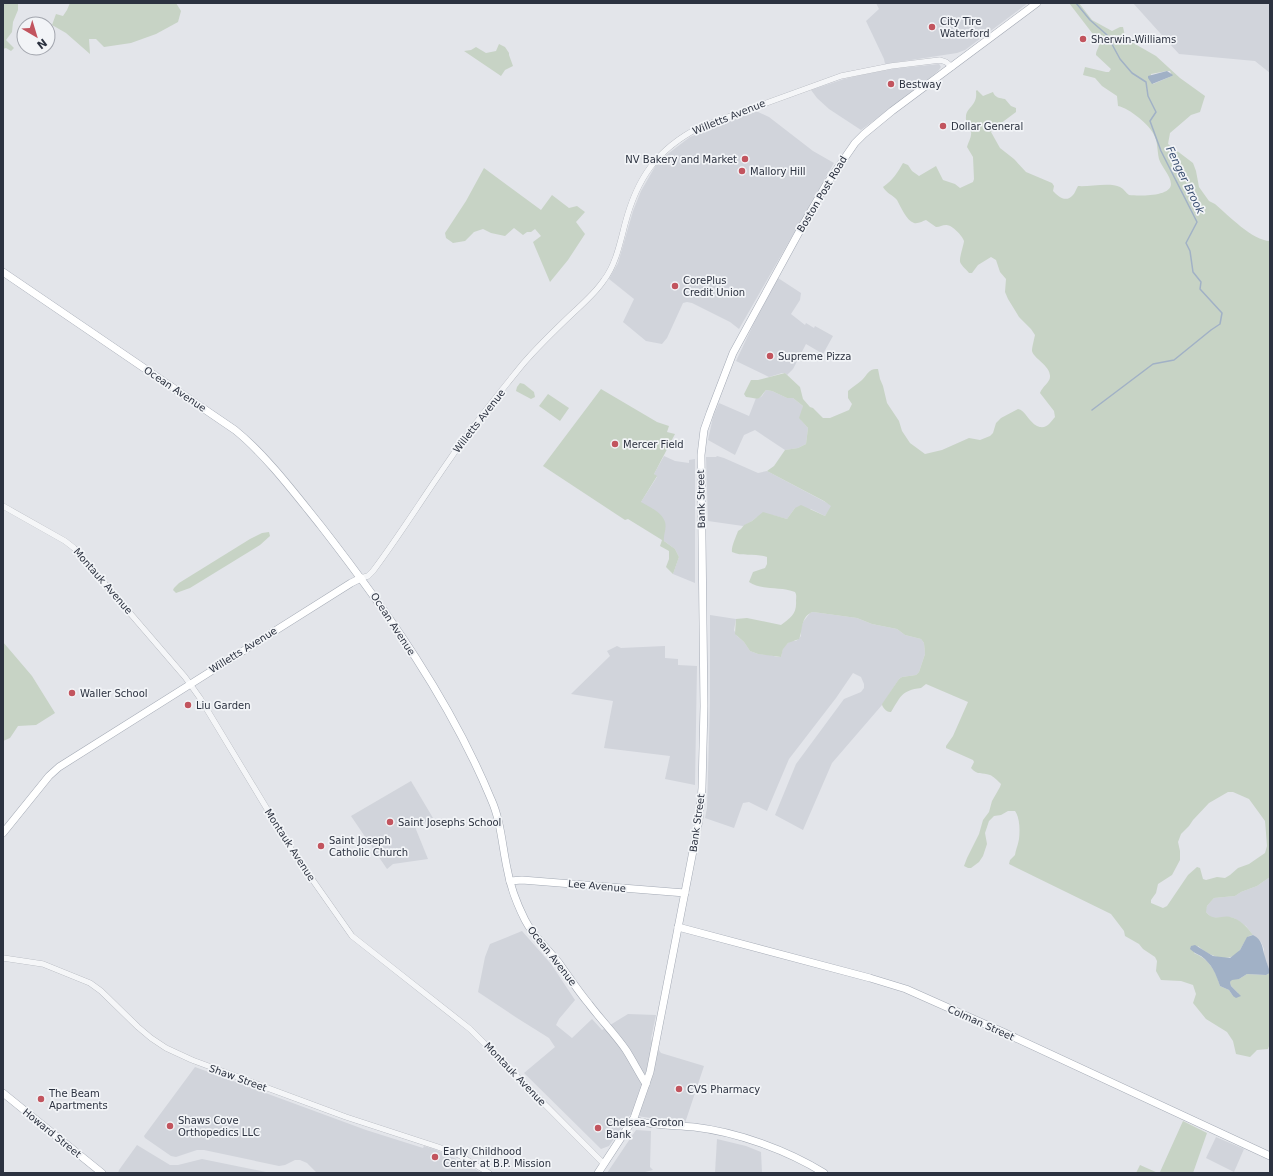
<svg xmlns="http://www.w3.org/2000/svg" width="1273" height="1176" font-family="'DejaVu Sans',sans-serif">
<rect width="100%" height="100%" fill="#e3e5ea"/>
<g fill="#d1d4db">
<path d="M876,3H1028L965,50L957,53L885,64L884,59L866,21L879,9Z"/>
<path d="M1133,3H1270V73L1255,61L1179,54Z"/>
<path d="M939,64L941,67L938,71L914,91L861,130L829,109L817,98L811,90L844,79L866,74L892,69Z"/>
<path d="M756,111L769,117L813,151L834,163L739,329L730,322L692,303L687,302L683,303L667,338L662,344L646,341L623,322L634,299L609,279L618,263L633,211L641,191L656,165L665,156L690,137Z"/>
<path d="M778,278L801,293L800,300L791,314L805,325L806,323L814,328L815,326L833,336L823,354L806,344L793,369L787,375L785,373H782L769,377L736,361L754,323Z"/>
<path d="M766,390L772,391L787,398H793L803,406L801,420L808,428L806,444L798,448L785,450L755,430L744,435L735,455L708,440L713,417L719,403L749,416L756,398H759L762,396Z"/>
<path d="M664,456L675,461L689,463V460L695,459V583L673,574L679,557L675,549L663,540L641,502L657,477L654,474Z"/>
<path d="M717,456L724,458L758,473L767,471L829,504L832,506L830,509L825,516L811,509L795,508L787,519L772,515L757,517L752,521L743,526L708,521L706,457H716Z"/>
<path d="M813,612L857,618L872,624L897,629L905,635L921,639L924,643L925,654L919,672L916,675L902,677L899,679L882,705L832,763L803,830L775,815L796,764L844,699L861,692L864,688V684L861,677L853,673L836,698L789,759L767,811L749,802L743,803L734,828L705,818L707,808L710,703V615L736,619L734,630L737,636L744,642L750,651L758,654L770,655L777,657H781L783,648L788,643L791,641H796L801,636V628L803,622L810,613Z"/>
<path d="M617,646L621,648L665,646V658L678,659V665L697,666L695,785L665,779L670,756L604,748L613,701L571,694L610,656L607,651Z"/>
<path d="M411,781L433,818L415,827L428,859L393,864L387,869L351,816Z"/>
<path d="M1270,877V972L1264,956V949L1261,942L1253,935L1246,926L1234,918L1227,917L1212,918L1206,912V909L1207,906L1214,898L1235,896L1241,892L1257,886Z"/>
<path d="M522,931L551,964L575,1000L559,1019L556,1025L572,1038L592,1019L602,1030L628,1014L656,1015L651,1039L661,1053L704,1066L685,1123L630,1115L609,1146L601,1149L524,1073L555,1047L549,1038L517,1018L478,992L485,957L490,944Z"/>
<path d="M195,1067L366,1130L423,1148L424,1146L434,1149L463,1162L480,1172L479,1173H317L307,1163L300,1160H295L285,1165L279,1166L204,1150H197L176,1157L171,1156L145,1138L144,1136Z"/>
<path d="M636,1130L651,1131L650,1167L653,1170L641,1173H607Z"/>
<path d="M1216,1137L1244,1149L1234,1172L1206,1158Z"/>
<path d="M717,1139L746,1146L761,1152L762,1173H715Z"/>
<path d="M137,1145L170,1165H178L202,1159L271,1173H118L119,1170Z"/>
</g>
<g fill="#c7d3c5" fill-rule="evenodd">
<path d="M3,3H18V10L13,22L12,32L6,40L14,48L11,51L6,48L3,49Z"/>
<path d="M70,3H176L181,11L178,22L156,34L131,43L104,47L96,39H89L90,54L66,33L52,25L56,14L63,16L67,10Z"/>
<path d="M1069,3H1079L1092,20L1112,31L1120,27H1123L1125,36L1128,40L1156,56L1180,78L1205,96L1200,112L1191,115L1170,133L1168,144L1193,163L1196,171L1199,187L1209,201L1215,204C1228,215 1253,241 1270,241V877L1257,886L1241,892L1235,896L1214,898L1207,906L1206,912C1214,922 1221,915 1230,917C1240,919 1247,927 1253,935L1249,936C1245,940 1243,945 1240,950C1229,965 1209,956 1198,946L1194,953C1209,959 1216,971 1220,986L1229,990L1233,996L1238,993L1231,986L1230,982L1232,979H1239L1247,974L1266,975L1270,973V1043L1268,1049L1257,1050L1250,1057L1236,1054L1233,1041L1227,1032L1206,1019L1193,1003L1196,994L1193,985L1181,981L1161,980L1156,971L1157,961L1155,957L1143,949L1139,944L1125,936L1124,931L1111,914L1009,864L1010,860L1015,855C1016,849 1018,845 1019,839C1020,831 1020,818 1015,811H1008L1001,815L994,816L989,821L985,833L987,844L983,856L979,862L971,868H968L964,866L967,858L979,834L983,820L989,812L992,801L1000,787L1001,784C998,781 993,776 990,775C982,772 978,776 971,768L974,762L973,760L946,748V746L953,736L968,702L926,684L921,688C901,690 900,698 891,712C887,713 882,707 882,704L899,679L902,677L916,675L919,672L925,654L924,643L921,639L905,635L897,629L872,624L857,618L813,612C800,616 803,631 799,639L788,643L783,649L781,657L758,654L750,651L744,642L735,634L736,619L747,618L781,625C790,618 797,614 796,601C796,598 797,595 795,592C780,586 762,591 749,582L753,572L765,568L767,564V557C757,553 742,557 732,552C731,547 736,537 738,531L741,529L744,525L752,521L763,512L787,519L795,508L801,505L825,516L831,506L824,501L767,471L774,466L785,450L798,448L806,444L808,428L799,418L803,406L793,398H787L772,391L766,390C757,401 761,399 746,397L744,394L751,380H758L785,373L800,387L803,399L810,407L813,408L823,418H830L849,410L852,404L848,398V391C852,387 858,384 862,380C867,375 869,368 878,369L880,379L883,386L887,403L899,421L902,431L910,443L925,454L942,450L969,438L980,440L990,436L993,433L996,423L1001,418L1018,409C1025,410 1029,422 1037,426C1046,430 1050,423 1055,417L1054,411L1040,393C1042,387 1050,382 1050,377C1051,366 1034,359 1032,351C1032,347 1034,340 1035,335L1031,329L1019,317L1008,299L1005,292L1006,279L1000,272L996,260L991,257L978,265L972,273H969C966,269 959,264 960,260C960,255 964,244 964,241C963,236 951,224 946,225C942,225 940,227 936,227L926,220C923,221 918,224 914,223C906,220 901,207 897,200C893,195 886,193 883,187C892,181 898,172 903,163L908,165L912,171L919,176L936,166L943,180L955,184L960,188L973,182L974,179L973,157L967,147C968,142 972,137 971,132C970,127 965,122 966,117C966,107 978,106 976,91L977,90L983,96L993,92C995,98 1000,98 1005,99L1011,106L1016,108V112L992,130L991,132L1000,148L1014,159L1026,172L1052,183L1054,186L1053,191C1059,197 1066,203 1073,195C1075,193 1076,189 1078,186C1089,187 1110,182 1120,187C1124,189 1126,193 1129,195C1138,196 1171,197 1171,184C1171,176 1161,166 1159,159C1157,151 1158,142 1154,135C1150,125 1129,108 1118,106L1117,96L1102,86L1095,78L1083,75L1085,67L1106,72H1109L1111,69L1096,55C1096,50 1100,47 1099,42ZM1167,71H1170L1172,76L1153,84L1151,74ZM1228,792H1233L1249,799L1265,821L1266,833L1267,846L1265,853L1249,864L1238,868L1230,875L1225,878L1217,877L1206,880L1203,879L1200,868L1197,867L1188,875L1167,906L1163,908L1151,903V900L1156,893L1158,884L1172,875L1180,860V851L1178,842L1181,834L1189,826L1193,820L1209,803Z"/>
<path d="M499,44L505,47L509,53V55L513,66L505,70L501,76L464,51L471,50L476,47L486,53L496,51Z"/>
<path d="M484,168L541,210L552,195L569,208L577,206L585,212L576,222L585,234L568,260L550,282L533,242L541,236L535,229L531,232H527L523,235L514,228L505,236L491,233L483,229L474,232L465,241L453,243L446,238L445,233L466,201Z"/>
<path d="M520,383L524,384L534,392L535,397L531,399L516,391L517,387Z"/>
<path d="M601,389L657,422L669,426L667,432L675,434L654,474L657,476L641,502C649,507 662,512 665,522C667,529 663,535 664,541L675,549L679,557L673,574L666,567L669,559V551L660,546L662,540L628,519L625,520L543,466Z"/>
<path d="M548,394L569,408L560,421L539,406Z"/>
<path d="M269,532L270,536L260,545L190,588L176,593L173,590L174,588L179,583L250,539L262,533Z"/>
<path d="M3,642L32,676L55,713L36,725L18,726L10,738L3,741Z"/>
<path d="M1183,1121L1207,1133L1193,1173H1136L1140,1165L1158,1173L1160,1172Z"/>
</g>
<g fill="#a1b1c6">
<path d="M1167,71L1173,75L1172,76L1152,84L1148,78V76Z"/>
<path d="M1253,935C1263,940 1262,948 1265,957C1266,962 1269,967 1270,973L1266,975L1247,974L1239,979L1232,980L1230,982L1231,986L1241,996L1236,998L1233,996L1229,990L1220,986C1216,974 1212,964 1201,956C1197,954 1193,952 1190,949L1191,946L1195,945L1213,956L1230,958L1240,950L1247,937Z"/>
</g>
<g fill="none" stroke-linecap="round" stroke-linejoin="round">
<path stroke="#a1b1c6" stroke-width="1.5" d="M1076,3L1090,20L1107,35L1120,59L1132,73L1146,82L1148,96L1156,112L1150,121L1161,151L1197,222L1186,243L1190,251L1193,272L1201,282L1200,289L1222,313L1220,324L1211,330L1174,360L1153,364L1092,410"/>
<g stroke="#a8acb4" stroke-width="6">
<g id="minor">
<path d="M3,506L65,541L74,548L185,677L200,698L293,852L352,936L470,1029L604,1164"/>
<path d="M361,578L368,576L373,571C400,535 424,496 450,459C472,426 497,396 522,365C538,346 557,328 575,311C586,301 596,292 604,280C616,264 620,243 625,224C637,178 657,149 700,127L841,76L891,66L940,60L946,62L952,67"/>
<path d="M3,958L43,964L90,983L101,991L138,1027L151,1038L166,1048L192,1060L346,1117L438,1147L459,1155L489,1173"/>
</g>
</g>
<g stroke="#a3a9b4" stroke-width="8">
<g id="major">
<path d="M3,272L235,430C266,455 296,495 321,526C387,611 450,700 491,799C501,821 502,845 507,868C510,886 517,904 525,920C533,936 548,949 559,963C569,977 578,991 589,1004C601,1020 615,1034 626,1050C633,1061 639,1073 646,1084"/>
<path d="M3,833L49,776L59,767L351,583L361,578"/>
<path d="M510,881L522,880L685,893"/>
<path d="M678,927L870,978L906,989L1005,1033L1270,1156"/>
<path d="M3,1093L102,1173"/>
<path d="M633,1120C653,1126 674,1125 694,1127C737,1132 787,1150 824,1173"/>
<path d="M598,1173L634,1118L650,1072L699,820L702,788L704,706L701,455L704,430L710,413L733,353L804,223L826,185L855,143L864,134L892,111L1037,3"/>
</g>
</g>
<use href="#minor" stroke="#f5f6f8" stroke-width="5.5"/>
<use href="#major" stroke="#fff" stroke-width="7"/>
</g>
<g fill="#c2545e" stroke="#f2f4f7" stroke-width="1.5">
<circle cx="932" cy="27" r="4"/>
<circle cx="1083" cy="39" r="4"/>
<circle cx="891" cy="84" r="4"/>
<circle cx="943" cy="126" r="4"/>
<circle cx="745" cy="159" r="4"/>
<circle cx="742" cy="171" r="4"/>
<circle cx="675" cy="286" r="4"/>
<circle cx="770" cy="356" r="4"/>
<circle cx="615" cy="444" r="4"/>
<circle cx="72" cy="693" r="4"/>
<circle cx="188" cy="705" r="4"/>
<circle cx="390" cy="822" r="4"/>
<circle cx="321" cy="846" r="4"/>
<circle cx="679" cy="1089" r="4"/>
<circle cx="41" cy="1099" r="4"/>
<circle cx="170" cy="1126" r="4"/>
<circle cx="598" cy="1128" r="4"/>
<circle cx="435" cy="1157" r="4"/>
</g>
<g text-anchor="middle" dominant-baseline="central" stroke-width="3.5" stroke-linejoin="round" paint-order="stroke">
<g font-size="10" fill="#2c3240" stroke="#f2f4f7" text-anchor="start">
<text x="940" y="21">City Tire<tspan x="940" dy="12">Waterford</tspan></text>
<text x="1091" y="39">Sherwin-Williams</text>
<text x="899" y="84">Bestway</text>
<text x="951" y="126">Dollar General</text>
<text x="737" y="159" text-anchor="end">NV Bakery and Market</text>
<text x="750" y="171">Mallory Hill</text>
<text x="683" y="280">CorePlus<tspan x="683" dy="12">Credit Union</tspan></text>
<text x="778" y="356">Supreme Pizza</text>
<text x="623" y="444">Mercer Field</text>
<text x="80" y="693">Waller School</text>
<text x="196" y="705">Liu Garden</text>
<text x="398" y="822">Saint Josephs School</text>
<text x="329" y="840">Saint Joseph<tspan x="329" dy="12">Catholic Church</tspan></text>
<text x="687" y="1089">CVS Pharmacy</text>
<text x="49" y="1093">The Beam<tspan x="49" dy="12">Apartments</tspan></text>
<text x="178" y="1120">Shaws Cove<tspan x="178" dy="12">Orthopedics LLC</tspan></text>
<text x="606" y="1122">Chelsea-Groton<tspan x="606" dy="12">Bank</tspan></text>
<text x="443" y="1151">Early Childhood<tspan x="443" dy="12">Center at B.P. Mission</tspan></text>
</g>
<g font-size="10" fill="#2c3240" stroke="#f2f4f7">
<text transform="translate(729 117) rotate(-22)">Willetts Avenue</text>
<text transform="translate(822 194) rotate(-59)">Boston Post Road</text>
<text transform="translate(175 389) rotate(34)">Ocean Avenue</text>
<text transform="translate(479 421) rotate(-52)">Willetts Avenue</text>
<text transform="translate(701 499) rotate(-91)">Bank Street</text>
<text transform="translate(103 581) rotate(49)">Montauk Avenue</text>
<text transform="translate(393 624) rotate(57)">Ocean Avenue</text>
<text transform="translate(243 650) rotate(-32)">Willetts Avenue</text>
<text transform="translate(697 823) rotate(-82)">Bank Street</text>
<text transform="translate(290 845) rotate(57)">Montauk Avenue</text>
<text transform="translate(597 886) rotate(5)">Lee Avenue</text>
<text transform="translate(552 956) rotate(52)">Ocean Avenue</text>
<text transform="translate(981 1023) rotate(24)">Colman Street</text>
<text transform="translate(515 1074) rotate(46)">Montauk Avenue</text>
<text transform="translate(238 1078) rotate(20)">Shaw Street</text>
<text transform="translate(52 1133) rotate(39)">Howard Street</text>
</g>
<g font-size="11" font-style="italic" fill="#3a4f71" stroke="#f2f4f7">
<text transform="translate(1185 180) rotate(64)">Fenger Brook</text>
</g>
</g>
<rect width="1273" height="1176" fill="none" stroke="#2c3240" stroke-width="8"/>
<g transform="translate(36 36) rotate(142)"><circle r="19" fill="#f2f4f7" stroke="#a3a6ae"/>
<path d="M0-3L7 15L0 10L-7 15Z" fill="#c2545e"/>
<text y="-6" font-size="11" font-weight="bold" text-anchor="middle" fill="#2c3240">N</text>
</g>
</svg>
